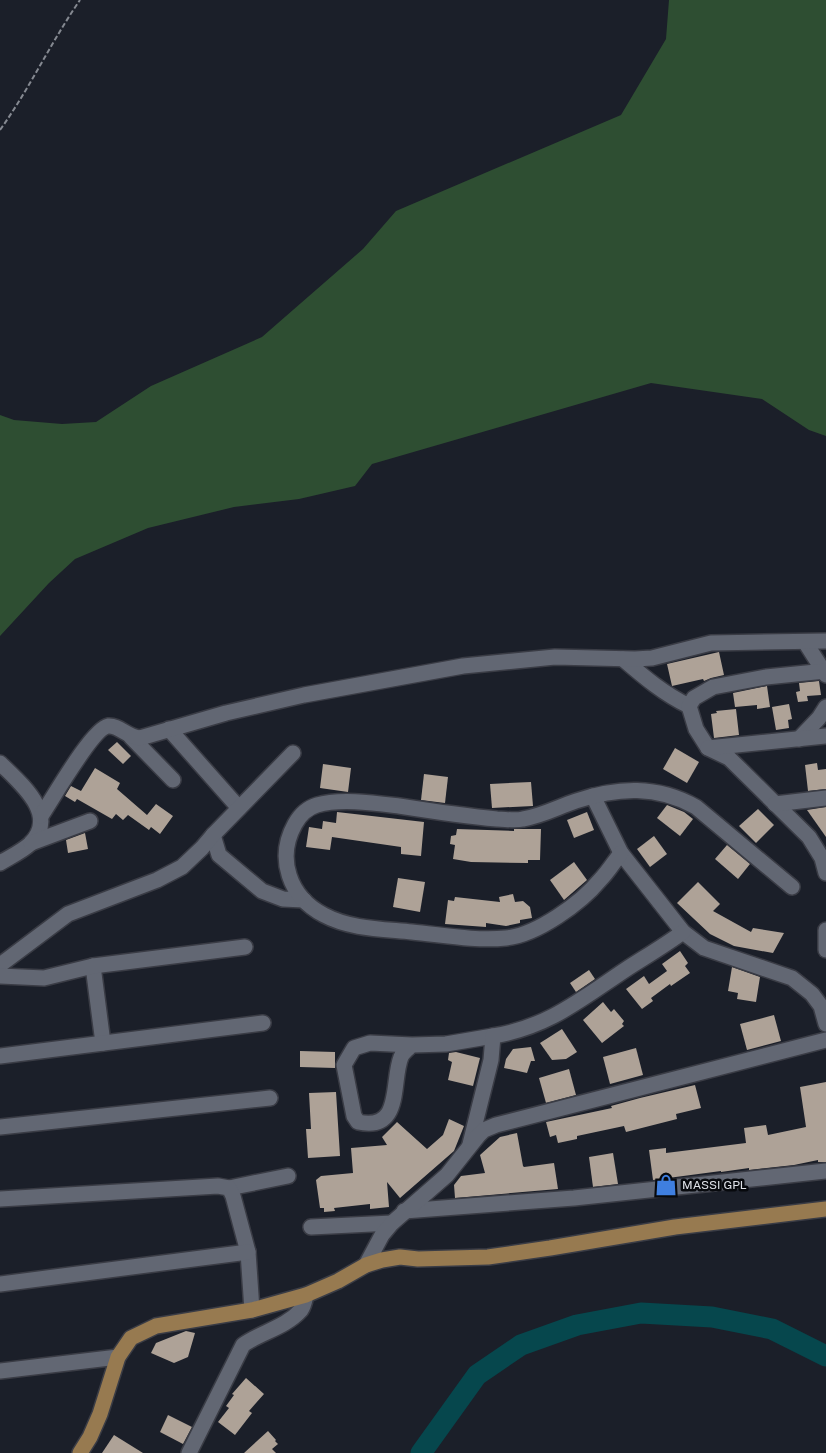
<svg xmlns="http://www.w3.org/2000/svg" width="826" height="1453" font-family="'Public Sans',sans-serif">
<rect width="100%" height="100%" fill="#1b1f29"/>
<path fill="#2e4e32" d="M669,0H826V436L809,430L762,399L651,383L372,464L355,486L299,499L234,507L148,528L75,559L49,583L0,636V415L14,420L62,424L96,422L151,386L262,337L363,249L396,211L621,115L666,39Z"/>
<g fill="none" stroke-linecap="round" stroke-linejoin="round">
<path stroke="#06474d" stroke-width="21" d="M421,1453L477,1375L521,1345L577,1325L641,1313L712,1317L772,1329L826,1356"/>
</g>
<g fill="#aea297">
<path d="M719,652L724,675L711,678L704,681L703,679L672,686L667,664Z"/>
<path d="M819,681L821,695L807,696L808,701L798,702L796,692L800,691L799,683Z"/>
<path d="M767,686L770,707L757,709V705L735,707L733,693Z"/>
<path d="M789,704L792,719L788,720L789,728L776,730L772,707Z"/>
<path d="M736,709L739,735L714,738L711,714L717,713L716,711Z"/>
<path d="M117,742L131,756L123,764L108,750Z"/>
<path d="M675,748L699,762L687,783L663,769Z"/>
<path d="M817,763L818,770L826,769V789L808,791L805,765Z"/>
<path d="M323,764L351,768L348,792L320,788Z"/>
<path d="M95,768L120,783L117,789L147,815L156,804L173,816L160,834L151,827L149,830L128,815L123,820L116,814L112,819L77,799L75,802L65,796L71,786L81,791Z"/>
<path d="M424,774L448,777L445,803L421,800Z"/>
<path d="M531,782L533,806L492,808L490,784Z"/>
<path d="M667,805L684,812L693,819L680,836L657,818Z"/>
<path d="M826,807V837L807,810Z"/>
<path d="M758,809L774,825L756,843L739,826Z"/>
<path d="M337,812L424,822L421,856L401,854V847L332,837L330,850L306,847L309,827L322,829L323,821L336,823Z"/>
<path d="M587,812L594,830L574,838L567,820Z"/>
<path d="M457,829L514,831V829H541L540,860H528V863L471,862L453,859L455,845L450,844L451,836L456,835Z"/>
<path d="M85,833L88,849L68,853L66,840Z"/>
<path d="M654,836L667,854L650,867L637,849Z"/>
<path d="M727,845L750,864L738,879L715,859Z"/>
<path d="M574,862L587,880L564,900L550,880Z"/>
<path d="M398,878L425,882L420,912L393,907Z"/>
<path d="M698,882L720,904L713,911L751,932L753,928L784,933L773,953L734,946L710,934L677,903Z"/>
<path d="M513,894L515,902L523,901L530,907L532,918L520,920V923L506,926L486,923V927L445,924L448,900L454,901L455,897L500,902L499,897Z"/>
<path d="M680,951L688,963L685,966L690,973L671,986L670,984L651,998L653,1001L642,1009L626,989L644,976L649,984L667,971L662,964Z"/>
<path d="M732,967L760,977L756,1002L737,999L738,993L728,991Z"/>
<path d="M589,970L595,979L576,992L570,983Z"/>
<path d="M603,1002L611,1012L614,1009L624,1021L622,1024L624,1026L602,1043L583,1020Z"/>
<path d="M774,1015L781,1041L747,1050L740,1024Z"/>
<path d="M562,1029L577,1052L566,1059L552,1060L540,1043Z"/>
<path d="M531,1047L535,1061H531L527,1073L504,1068L506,1059L513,1049Z"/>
<path d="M636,1048L643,1075L610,1084L603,1057Z"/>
<path d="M300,1051L335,1052V1068L300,1067Z"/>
<path d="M456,1052L480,1058L473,1086L448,1080L452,1062L448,1060L449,1053Z"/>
<path d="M569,1069L576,1095L546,1103L539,1078Z"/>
<path d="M826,1082V1162H818V1160L794,1165L749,1170V1168L721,1172V1171L653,1180L649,1150L666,1148V1153L746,1143L744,1128L766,1125L768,1135L806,1127L800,1087Z"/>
<path d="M695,1085L701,1108L676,1114L677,1119L626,1132L624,1126L577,1136V1139L558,1143L556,1135L550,1137L546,1122L612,1108L611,1106L640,1098Z"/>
<path d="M336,1092L340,1156L308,1158L306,1129H311L309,1093Z"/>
<path d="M449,1119L464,1126L454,1151L400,1198L387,1182L389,1207L370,1209V1204L334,1208L335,1211L324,1212V1208H320L316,1180L321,1176L353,1173L351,1148L387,1145L382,1137L397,1122L427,1149L443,1135Z"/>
<path d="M517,1133L523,1166L524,1167L554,1163L558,1189L455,1198L454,1185L461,1176L485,1173L480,1155L500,1137Z"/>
<path d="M613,1153L618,1184L593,1187L589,1157Z"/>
<path d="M186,1331L195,1333L188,1357L174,1363L151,1353L156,1343Z"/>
<path d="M246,1378L264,1394L249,1411L252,1413L235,1435L218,1422L229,1408L226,1406L234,1395L232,1394Z"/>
<path d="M168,1415L192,1427L183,1444L160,1432Z"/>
<path d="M268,1431L276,1440L275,1441L278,1444L272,1449L276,1453H244Z"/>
<path d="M114,1435L143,1453H102Z"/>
</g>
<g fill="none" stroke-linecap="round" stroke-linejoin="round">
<g stroke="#3a3c45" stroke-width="18">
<g id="minor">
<path d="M805,642L826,675"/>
<path d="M623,659C644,677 664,694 689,706"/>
<path d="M826,671L766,677L713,687L694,698L689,706L696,729L708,748L729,758L809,837L822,858L826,873"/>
<path d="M169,729L239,808"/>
<path d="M131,737L173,780"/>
<path d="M799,739L819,718L826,707"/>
<path d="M708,748L826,736"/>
<path d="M0,763C20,783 60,815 30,844C21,852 10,857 0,863"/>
<path d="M593,796L621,853L683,932L704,948L792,978L812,994L821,1006L826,1024"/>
<path d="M775,804L826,798"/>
<path d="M41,816C52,800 92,729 108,726C119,725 127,737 140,738L226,713L304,695L463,666L555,657L635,659L652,658L711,643L826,641"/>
<path d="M213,835L219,855L262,891L283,899L304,900"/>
<path d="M31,843L90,821"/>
<path d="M621,853C614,862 608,872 600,880C581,903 537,935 506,938C475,941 443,935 412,932C382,929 350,929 324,915C289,897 276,858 295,824C300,815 307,808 317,805C340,798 375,803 399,806C431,811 464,816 497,819C505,819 515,821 523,819C542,816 558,807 576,801C618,787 657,785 696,807L792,887"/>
<path d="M826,930V950"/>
<path d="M0,965L68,914L157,880L182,867L202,848L213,835L293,753"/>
<path d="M93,966L103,1043"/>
<path d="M0,976L44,978L93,966L245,947"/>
<path d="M412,1045C408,1049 403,1052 401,1057C391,1082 403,1132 358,1122L354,1116L344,1065L354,1048L370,1043L412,1045L446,1044L493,1036"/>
<path d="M0,1056L263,1023"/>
<path d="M0,1127L270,1098"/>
<path d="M470,1144L491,1060L493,1036C548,1027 580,1000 625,970C645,957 664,946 683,932"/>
<path d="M229,1188L288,1176"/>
<path d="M0,1199L218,1186L229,1188L233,1196L248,1252L252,1310"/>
<path d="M404,1211L574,1198L826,1171"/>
<path d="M311,1227L392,1223"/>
<path d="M366,1265L382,1235L392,1223L447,1175L478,1136L484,1130L496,1125L826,1040"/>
<path d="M0,1284L248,1252"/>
<path d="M0,1371L118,1357"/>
<path d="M189,1453L243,1345C261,1332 285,1328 301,1310C304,1306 305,1300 306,1295"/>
</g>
</g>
<g stroke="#3a3c45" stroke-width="18">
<path id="major" d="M80,1453L90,1437L100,1414L118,1357L131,1338L156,1326L252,1310L306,1295L338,1281L366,1265L382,1260L400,1257L418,1259L488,1257L550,1248L675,1227L826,1209"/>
</g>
<path stroke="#858991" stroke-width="2" stroke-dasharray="5 2.5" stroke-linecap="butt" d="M0,130C30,88 51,42 80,0"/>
<use href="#minor" stroke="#626773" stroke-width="15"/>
<use href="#major" stroke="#977a50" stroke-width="15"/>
</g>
<defs>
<g id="shop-bare" transform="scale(1.725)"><path d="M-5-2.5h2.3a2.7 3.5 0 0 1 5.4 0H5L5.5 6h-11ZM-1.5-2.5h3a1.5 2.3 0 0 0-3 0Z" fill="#3f7fe0" stroke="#07090d" stroke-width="2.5" paint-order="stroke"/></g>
</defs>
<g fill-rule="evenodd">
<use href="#shop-bare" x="666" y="1185"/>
</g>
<g text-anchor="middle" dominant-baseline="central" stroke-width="5" stroke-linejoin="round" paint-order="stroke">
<g font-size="12" fill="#dfe2e9" stroke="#07090d" text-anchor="start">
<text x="682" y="1185">MASSI GPL</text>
</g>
</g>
</svg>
